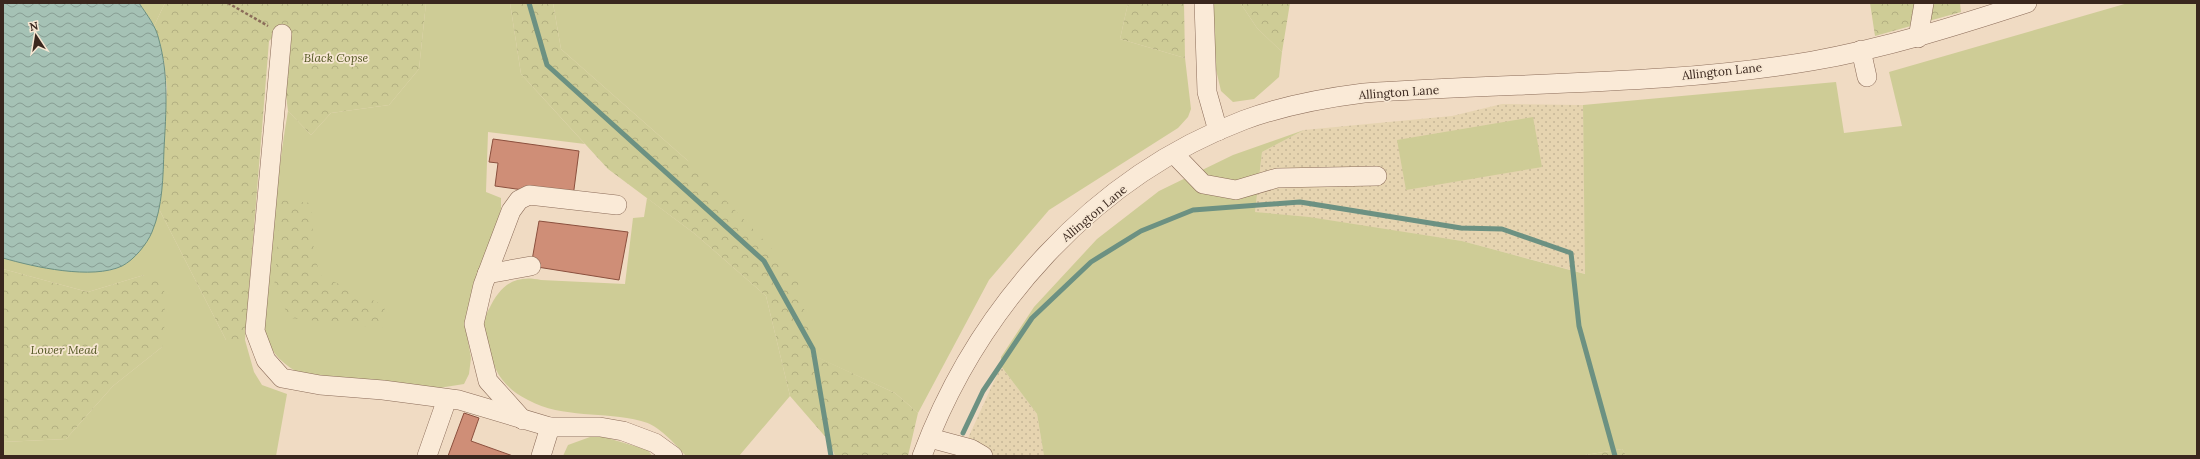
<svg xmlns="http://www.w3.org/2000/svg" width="2200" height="459" font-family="Lora,serif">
<defs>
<pattern id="farmland-dots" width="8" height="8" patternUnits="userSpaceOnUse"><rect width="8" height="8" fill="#e6d4b0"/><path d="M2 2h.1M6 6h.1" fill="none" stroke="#c6b697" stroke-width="1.8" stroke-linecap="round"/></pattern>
<pattern id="forest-crowns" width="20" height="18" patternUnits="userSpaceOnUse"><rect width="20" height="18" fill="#cecc96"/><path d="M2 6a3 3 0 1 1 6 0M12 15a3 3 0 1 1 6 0" fill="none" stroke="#b2af81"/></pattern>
<pattern id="water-waves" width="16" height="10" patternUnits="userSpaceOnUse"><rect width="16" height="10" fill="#a5c2b5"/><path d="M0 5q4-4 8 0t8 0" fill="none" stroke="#879e93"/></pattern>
</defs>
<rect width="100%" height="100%" fill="#f0dbc3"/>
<g fill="url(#farmland-dots)">
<path d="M1502,104L1583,105L1586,274L1462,241L1255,212L1262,152L1304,130L1452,116Z"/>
<path d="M1001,366L1037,414L1044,456H962L964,447Z"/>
</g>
<g fill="#cecc96">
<path d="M139,3H165L154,26Z"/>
<path d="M426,3H510L521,74L585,144L488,132L486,192L501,198V209L466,329L471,358L469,374L464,384L439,388L300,374C285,365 272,355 266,337C260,316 266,289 269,267C274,215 279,163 288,111L311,135L331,113L389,105L419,69Z"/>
<path d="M553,3H1128L1120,39L1185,58L1191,109L1188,117L1178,128L1049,210L989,280L918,413L895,393L814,356L687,160L561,49Z"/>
<path d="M1213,3L1241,4L1257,28L1282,52L1279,77L1254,99L1233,102L1221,91L1214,61Z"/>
<path d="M2128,3H2197V456H1627L1622,449L1579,456H1044L1037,414L1001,366V357L1034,307L1097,239L1159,191L1233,155L1304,130L1262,152L1255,212L1309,217L1462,241L1585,274L1583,105L1836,82L1844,133L1902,126L1889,72Z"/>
<path d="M1533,117L1542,167L1406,190L1397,140Z"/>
<path d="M647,198L695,234L766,296L790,396L739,456H686C674,443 659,425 641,421C604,411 563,419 528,400C503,387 495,373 488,347C486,341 483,335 483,329C482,324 486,314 489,309C500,286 514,274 541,280L625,284L633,218L644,217Z"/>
<path d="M159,209L226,340H245L254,372L262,385L287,394L276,456H3V442L66,439L113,386L162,347L144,275L88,292L3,269V258C24,264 45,265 67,267C79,269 91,271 103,271C136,270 151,235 159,209Z"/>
<path d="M590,437H604L648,450L652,456H563L568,445Z"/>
</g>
<g fill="url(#forest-crowns)">
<path d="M165,3H426L419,69L389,105L331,113L311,135L288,111L278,32L269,41L245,340H226L159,209L167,88L164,61L154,26Z"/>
<path d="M510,3H553L561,49L687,160L796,274L815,356L895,393L918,413L908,456H835L829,441L790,396L766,296L695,234L608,169L521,74Z"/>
<path d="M1128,3H1184L1185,58L1120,39Z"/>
<path d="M1232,3H1290L1282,52L1257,28L1241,4Z"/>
<path d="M1870,3H1960L1961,12L1875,36Z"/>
<path d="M281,200L311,203L314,253L320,275L385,306L382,328L290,318L274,289Z"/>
<path d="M3,269L88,292L144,275L164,284L165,321L162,347L113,386L66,439L3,442Z"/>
<path d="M1622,449L1627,456H1579Z"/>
</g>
<path fill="url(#water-waves)" stroke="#6c9182" d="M3,3H139C147,15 156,26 159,40C169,76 166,112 164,149C163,176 163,206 152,232C147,244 134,260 122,266C92,280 34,267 3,258Z"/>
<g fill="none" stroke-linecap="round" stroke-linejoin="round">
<g stroke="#6c9182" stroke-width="5">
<path d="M529,3L547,65L764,261L813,349L831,456"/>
<path d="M963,433L983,391L1032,318L1091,262L1141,231L1193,210L1300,202L1461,228L1502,229L1571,253L1579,326L1615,456"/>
</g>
</g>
<g fill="#cf8e77" stroke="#8b503e">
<path d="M493,139L579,151L573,197L495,186L498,163L489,162Z"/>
<path d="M539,221L628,232L619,280L531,266Z"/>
<path d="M464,413L479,418L471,441L513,456H448Z"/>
</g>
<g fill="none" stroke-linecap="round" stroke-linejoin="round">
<g stroke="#8b6c59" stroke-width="20">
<g id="minor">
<path d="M1204,3L1207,92L1218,131"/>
<path d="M282,34L255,331L266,360L282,378L320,385L383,390L459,400L550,427H600L623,431L655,443L673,456"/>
<path d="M1918,38L1924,3"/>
<path d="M1861,50L1867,77"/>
<path d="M1174,154L1203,184L1236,190L1277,178L1377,176"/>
<path d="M487,274L531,266"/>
<path d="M523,420L488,381L474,324L483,285L511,211L519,200L529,195L617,205"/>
<path d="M930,438L971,449L983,456"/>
<path d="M427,456L447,399"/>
<path d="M541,456L550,427"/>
<path d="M922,456C977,308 1093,177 1244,120C1282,106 1324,98 1364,93C1513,82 1665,86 1812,61C1886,48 1956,26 2027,3"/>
</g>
</g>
<path stroke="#8b6c59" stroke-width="2.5" stroke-dasharray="3 2" stroke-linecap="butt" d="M228,3L268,26"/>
<use href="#minor" stroke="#faead7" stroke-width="19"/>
</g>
<g text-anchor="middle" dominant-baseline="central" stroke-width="3.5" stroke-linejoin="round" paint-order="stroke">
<g font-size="12" font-style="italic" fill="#535723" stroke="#f7e7d3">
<text x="336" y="57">Black Copse</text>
<text x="64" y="349">Lower Mead</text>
</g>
<g font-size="12" fill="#3a271e" stroke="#f7e7d3">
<text transform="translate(1722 71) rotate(-6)">Allington Lane</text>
<text transform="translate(1399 92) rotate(-4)">Allington Lane</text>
<text transform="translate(1094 213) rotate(-40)">Allington Lane</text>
</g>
</g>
<rect width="2200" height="459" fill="none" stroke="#3a271e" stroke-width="8"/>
<g transform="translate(36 36) rotate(348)" stroke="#f7e7d3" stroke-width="3" paint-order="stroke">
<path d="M0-3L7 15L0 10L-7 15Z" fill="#3a271e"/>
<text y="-6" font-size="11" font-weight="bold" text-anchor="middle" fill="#3a271e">N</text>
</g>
</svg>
